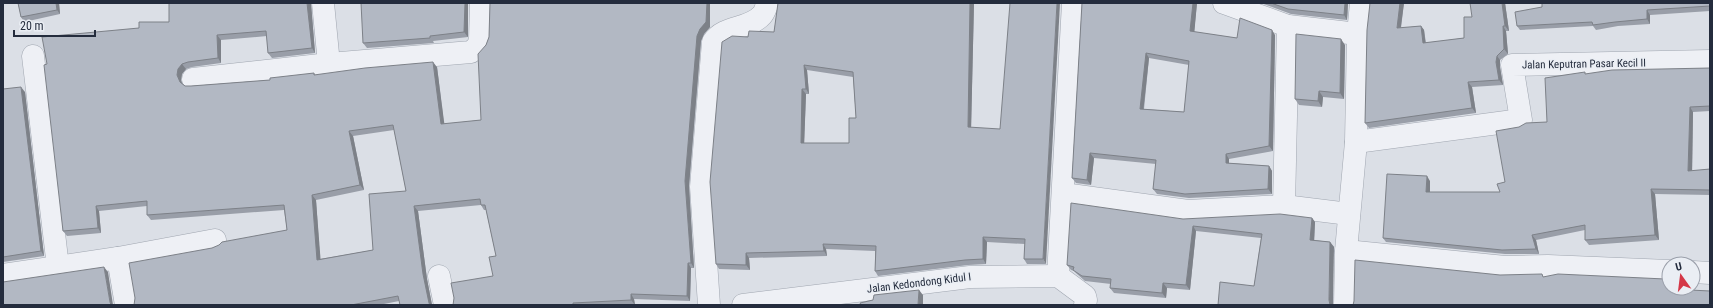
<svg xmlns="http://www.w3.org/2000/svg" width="1713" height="308" font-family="'Roboto Condensed',sans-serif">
<rect width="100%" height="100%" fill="#dbdfe6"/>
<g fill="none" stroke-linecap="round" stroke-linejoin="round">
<g stroke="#a0a6b0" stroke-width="23">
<g id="street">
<path d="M323,3L329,64"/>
<path d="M1224,3L1288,26L1358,34"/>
<path d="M33,56L58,267"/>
<path d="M193,79L329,64L471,52L478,46L480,39L481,3"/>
<path d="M1356,142L1521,120L1512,65L1710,61"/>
<path d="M1063,194L1188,211L1284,206L1349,214"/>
<path d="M1284,206L1288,26"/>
<path d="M1346,251L1505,267L1548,266L1669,271"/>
<path d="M118,258L215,240"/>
<path d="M1693,272L1710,273"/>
<path d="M3,275L118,258L126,305"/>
<path d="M439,276L445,305"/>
<path d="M1058,276L1073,3"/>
<path d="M709,305L701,187L713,42C724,25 749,30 762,15C765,12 766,6 768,3"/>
<path d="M743,305L970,277L1058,276L1085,296L1086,300L1085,305"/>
<path d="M1345,305L1346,251L1356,142L1358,34L1361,3"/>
</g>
</g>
<use href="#street" stroke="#eef0f5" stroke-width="22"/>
</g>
<g fill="#999ea8" fill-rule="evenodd">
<path d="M18,3H59L60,14L24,22L21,17Z"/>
<path d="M468,3V37L433,41L434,43L367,48L363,43Z"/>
<path d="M490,3H710V27L704,34L701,41L689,186L694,268H691L690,301L634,299L635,305H453L493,276L496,256L486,210H484L481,205L418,211L427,279L432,305H400L399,301L379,305H134L212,248L287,230L284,210L151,220L147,215V206L99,211L101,233L67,236L63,231L47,64L139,28L169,22L311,4L315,53L272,58L268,53L267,36L221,40V63L192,67L186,69L182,74L181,80L182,83L185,86H191L270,80L314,73L315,75L437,67L444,124L481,120L486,45L489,37ZM394,130L406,191L373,250L320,259L316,200L364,190L353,136Z"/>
<path d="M778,3H974L971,128L1046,264H1027L1024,259L1025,244L987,242L986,264L968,265L878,276L875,271V251L826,249L827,256L749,258L750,270L719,269L716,264L748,37L774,32ZM807,70L853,77L856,118L849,143H804L806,94H809Z"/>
<path d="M1082,3H1197L1194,32L1237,38L1275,35L1273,151L1229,159V163L1269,166L1272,171V194L1189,198L1157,194L1153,189L1156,164L1094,158L1091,185L1076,183L1072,178ZM1149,58L1189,65L1184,112L1144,109Z"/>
<path d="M1261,3H1348L1347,20L1291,14Z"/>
<path d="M1370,3H1404L1401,28L1421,26L1424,30L1426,43L1464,38L1472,17L1505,3L1509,31H1506L1508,54L1500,60V67L1503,85L1472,87L1476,113L1369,128L1365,123Z"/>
<path d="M1710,3V11L1650,15V24L1618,26L1596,30L1593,26L1520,30L1517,26L1542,7Z"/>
<path d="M1345,45L1344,99L1323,97L1322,107L1299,105L1295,99Z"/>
<path d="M1710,68V111L1693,112L1692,171L1710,169V195L1655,194L1659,240L1589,245L1585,240V230L1536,240L1539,254H1505L1386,242L1383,238L1430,181V192H1500L1505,182L1519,127L1547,122L1586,74Z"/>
<path d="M3,89L25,92L44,256L3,262Z"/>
<path d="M1312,218L1315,222L1314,240L1330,242L1334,247L1254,286L1261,238L1196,231L1190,290L1167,288L1166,298L1114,293L1110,288L1111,284L1085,281L1077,274L1074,271L1071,270L1067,265L1183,219Z"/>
</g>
<g fill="#7d8188">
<path d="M56,3H59L60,14L57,10Z"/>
<path d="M307,3H311L315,53L312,48Z"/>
<path d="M465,3H468V37L464,32Z"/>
<path d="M707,3H710V27L704,34L701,41L689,186L694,268L691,263L685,181L697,36Z"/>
<path d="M970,3H974L971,132L968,127Z"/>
<path d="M1057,3H1060L1046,264L1043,259Z"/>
<path d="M1193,3H1197L1194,36L1190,31Z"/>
<path d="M1345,3H1348L1347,20L1344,15Z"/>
<path d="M1400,3H1404L1400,33L1397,28Z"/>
<path d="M1502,3H1505L1509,31L1505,26Z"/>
<path d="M1647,10L1650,15V24L1647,19Z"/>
<path d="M1421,26L1424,30L1426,48L1423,43Z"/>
<path d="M1503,26L1506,31L1508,54L1504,49Z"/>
<path d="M1272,30L1275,35L1273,151L1269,146Z"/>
<path d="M217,35L221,40V63L218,58Z"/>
<path d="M1341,39L1345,45L1344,99L1340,93Z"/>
<path d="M1146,53L1149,58L1143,113L1140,109Z"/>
<path d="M1497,56L1500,60V67L1503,85L1499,80L1496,62Z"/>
<path d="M433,62L437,67L445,129L441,124Z"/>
<path d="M182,64L186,69L182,74L181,80L183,87L180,82L177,75L178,69Z"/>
<path d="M804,65L807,70L809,94L806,89Z"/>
<path d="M1468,82L1472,87L1476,113L1472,108Z"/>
<path d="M21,87L25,92L44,256L41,251Z"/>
<path d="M802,89L806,94L804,148L801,143Z"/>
<path d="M1319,91L1323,97L1322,107L1318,101Z"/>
<path d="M1690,107L1693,112L1692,176L1688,171Z"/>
<path d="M349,131L353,136L364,190L360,185Z"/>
<path d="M1090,153L1094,158L1091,185L1087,180Z"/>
<path d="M1226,154L1229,159V168L1226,163Z"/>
<path d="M1269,166L1272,171V194L1268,189Z"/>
<path d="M1427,176L1430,181V197L1426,192Z"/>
<path d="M1651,189L1655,194L1659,240L1655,235Z"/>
<path d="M312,195L316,200L321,265L317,260Z"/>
<path d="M96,206L99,211L101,233L98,228Z"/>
<path d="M414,206L418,211L427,279L432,305H430L429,303L423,274Z"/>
<path d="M1312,218L1315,222L1314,244L1310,240Z"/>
<path d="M1193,226L1196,231L1190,290L1186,285Z"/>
<path d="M1532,235L1536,240L1539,254L1536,249Z"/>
<path d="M983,237L987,242L986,264L983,259Z"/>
<path d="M1330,242L1334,247L1333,305H1330L1329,300Z"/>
<path d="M823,244L826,249L827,256L824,251Z"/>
<path d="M746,253L749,258L750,270L746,265Z"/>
<path d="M688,263L691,268L690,301L687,296Z"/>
<path d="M104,267L108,272L113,305H111L110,302Z"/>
<path d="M1693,282L1694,285V295L1690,290L1691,288H1693Z"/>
<path d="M1163,283L1167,288L1166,298L1162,293Z"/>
<path d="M919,290L923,295V305H918Z"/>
<path d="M631,294L634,299L635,305L631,300Z"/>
</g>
<g fill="#b2b8c3" stroke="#7d8188" fill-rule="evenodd">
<path d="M18,3H56L57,10L21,17Z"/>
<path d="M169,3H307L312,48L268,53L266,31L217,35L218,58L188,62L182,64L178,69L177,75L180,82L185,86H191L270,80V78L314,73V75L365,68L433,62L441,124L481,120L478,54L486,45L489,37L490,3H707L706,22L700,29L697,36L685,181L691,263H688L687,296L631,294V300L573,303V305H453L454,298L451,283L493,276L489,257L496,256L485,205H481L480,199L414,206L423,274L429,303L430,305H400L398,296L351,305H134L135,298L129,263L212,248L219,245L222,242L287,230L284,205L147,215V201L96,206L98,228L63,231L44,65L47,64L42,37L139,28V22H169ZM393,125L406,191L369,194L373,250L317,260L312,195L360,185L349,131Z"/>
<path d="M361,3H465L464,32L430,36V38L363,43Z"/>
<path d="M778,3H970L968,127L1000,129L1010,3H1057L1043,259H1024L1025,239L983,237V259L965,260L875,271L876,246L823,244L824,251L746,253V265L716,264L710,182L722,42L732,36L748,37L749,31L774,32ZM804,65L853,72L856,118H849V143H801L802,89H806Z"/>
<path d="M1082,3H1193L1190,31L1237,38L1240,18L1272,30L1269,146L1226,154V163L1269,166L1268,189L1185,194L1153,189L1156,160L1090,153L1087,180L1072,178ZM1146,53L1189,61L1184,112L1140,109Z"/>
<path d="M1271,3H1345L1344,15L1288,9Z"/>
<path d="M1370,3H1400L1397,28L1421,26L1423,43L1464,38V17H1472L1470,3H1502L1505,26H1503L1504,49L1497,56L1496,62L1499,80L1468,82L1472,108L1365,123L1367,30Z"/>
<path d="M1542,3H1710V6L1647,10V19L1615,22L1593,25L1592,22L1517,26L1515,12L1542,7Z"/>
<path d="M1296,34L1341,39L1340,93L1319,91L1318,101L1295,99Z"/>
<path d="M1710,68V106L1690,107L1688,171L1710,169V190L1651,189L1655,235L1585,240V225L1532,235L1536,249L1502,250L1383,238L1387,174L1427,176L1426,192H1500L1497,184L1505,182L1496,131L1519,127L1526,123L1547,122L1545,78L1585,72V74L1612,70Z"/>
<path d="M21,87L41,251L3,257V89Z"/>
<path d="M1071,203L1183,219L1280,214L1312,218L1310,240L1330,242L1329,300L1330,305H1218L1220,282L1254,286L1262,234L1193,226L1186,285L1163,283L1162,293L1110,288L1111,279L1082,276L1073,270L1074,267L1067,265Z"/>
<path d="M1355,260L1500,275L1542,274L1543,277L1558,274L1665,279L1669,278V288H1691L1690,290L1710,291V305H1353L1354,301Z"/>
<path d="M104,267L110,302L111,305H3V282Z"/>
<path d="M919,290L918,305H861L860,303L873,300L874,295Z"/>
</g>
<g text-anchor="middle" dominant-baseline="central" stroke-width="3" stroke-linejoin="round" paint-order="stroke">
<g font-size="11" fill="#242c3d" stroke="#eaeef4">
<text transform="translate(1584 64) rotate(-1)">Jalan Keputran Pasar Kecil II</text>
<text transform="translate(919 283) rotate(-7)">Jalan Kedondong Kidul I</text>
</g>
</g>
<rect width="1713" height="308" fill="none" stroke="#242c3d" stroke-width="8"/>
<g transform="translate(1681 276) rotate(346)"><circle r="19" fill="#eaeef4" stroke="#9ba0ab"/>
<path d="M0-3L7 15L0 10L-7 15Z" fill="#d43747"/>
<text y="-6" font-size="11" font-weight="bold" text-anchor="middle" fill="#242c3d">U</text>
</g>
<path d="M14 30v6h81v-6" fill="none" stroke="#242c3d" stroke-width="2"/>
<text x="20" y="30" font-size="12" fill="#242c3d" stroke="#eaeef4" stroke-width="3" paint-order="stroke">20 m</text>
</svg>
